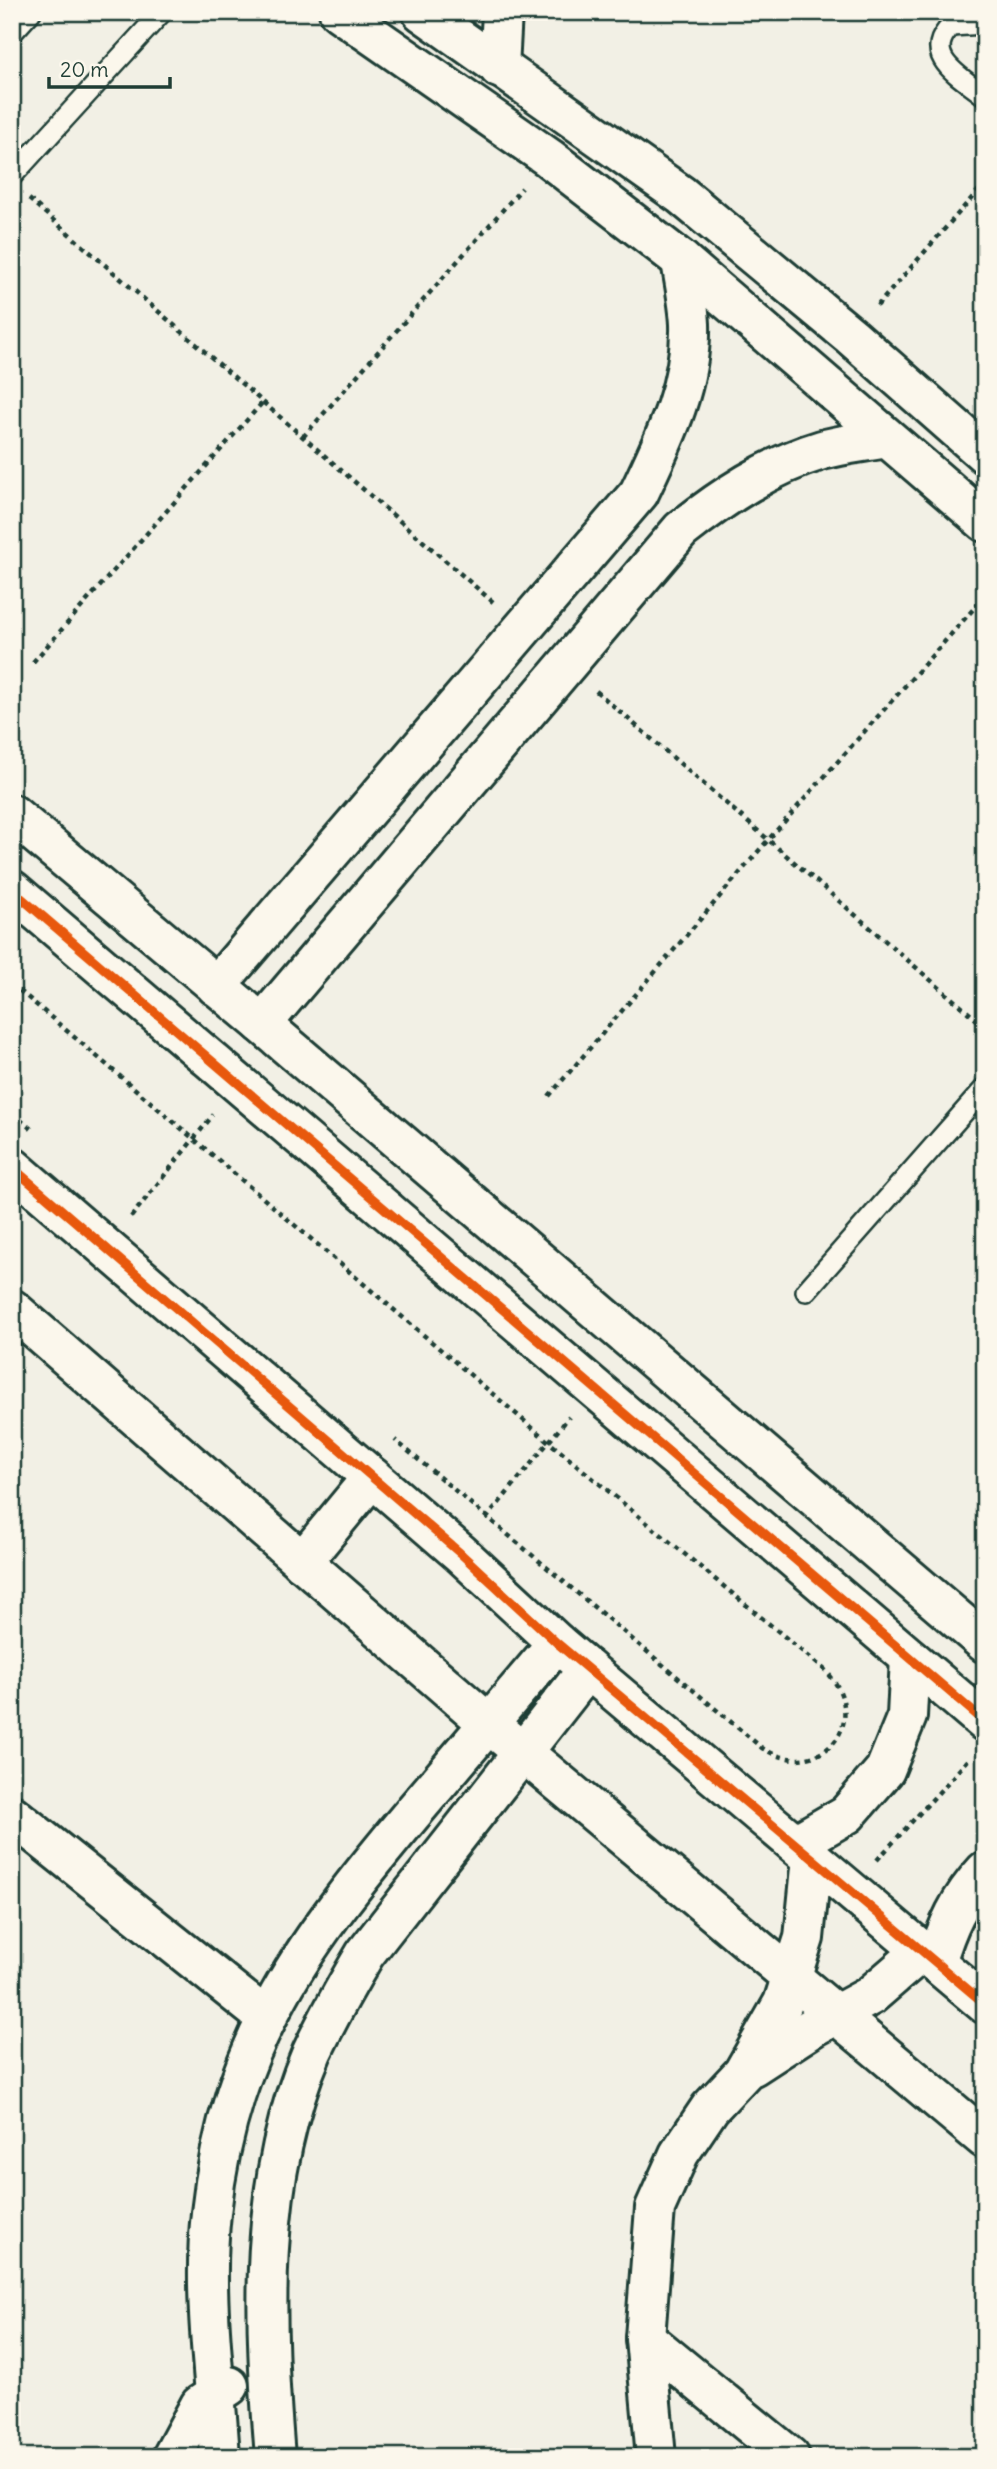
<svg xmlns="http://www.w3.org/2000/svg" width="997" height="2469" font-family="Delius,sans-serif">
<rect width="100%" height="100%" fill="#f2f0e5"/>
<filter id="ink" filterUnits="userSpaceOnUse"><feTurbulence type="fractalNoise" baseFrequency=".0143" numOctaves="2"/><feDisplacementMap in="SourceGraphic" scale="14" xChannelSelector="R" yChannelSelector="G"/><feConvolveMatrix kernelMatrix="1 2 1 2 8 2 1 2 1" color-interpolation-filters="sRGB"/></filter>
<g filter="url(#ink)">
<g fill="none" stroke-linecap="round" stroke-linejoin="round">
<g stroke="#1f3d34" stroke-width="24">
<g id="service">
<path d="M985,24L951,26C920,57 962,77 985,96"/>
<path d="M12,33L31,12"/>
<path d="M12,176L162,12"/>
<path d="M806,1291L985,1088"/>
</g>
</g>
<g stroke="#1f3d34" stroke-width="44">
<g id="minor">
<path d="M339,12L549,158L681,260L985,522"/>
<path d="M422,12L681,195L851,336L985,454"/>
<path d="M499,68L502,12"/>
<path d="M12,814L262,1024L985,1643"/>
<path d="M12,890L985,1722"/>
<path d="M216,986L639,493C664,440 692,385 690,324C689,303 684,281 681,260"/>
<path d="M262,1024L681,530C724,496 769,466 822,450C843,444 865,442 886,438"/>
<path d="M12,1167L460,1553L557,1643L985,2004"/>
<path d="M12,1309L489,1724L985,2139"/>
<path d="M302,1562L372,1477"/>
<path d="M12,1815L265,2017"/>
<path d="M797,1843L847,1814L885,1770L907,1716L910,1658"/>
<path d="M936,1963C947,1926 959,1899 985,1871"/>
<path d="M753,2066L813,2027L870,1996L921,1952"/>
<path d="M645,2338L790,2457"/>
<path d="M172,2457L200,2405L229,2386"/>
<path d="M220,2457C215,2376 202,2294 211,2213C230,2038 307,1939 416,1809C463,1754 510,1698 557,1643"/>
<path d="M275,2457C264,2321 257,2180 312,2052C328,2018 346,1986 365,1954L588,1669"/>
<path d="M656,2457L645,2338L655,2208L679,2154L710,2108L743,2073L783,2003L804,1938L812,1858"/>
</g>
</g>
<g stroke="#1f3d34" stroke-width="4.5" stroke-dasharray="5 5" stroke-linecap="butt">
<path d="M29,199L493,602"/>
<path d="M877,306L985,183"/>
<path d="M303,437L522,188"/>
<path d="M33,662L263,402"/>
<path d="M596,691L985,1027"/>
<path d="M12,984L549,1442L825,1670C874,1720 822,1785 762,1748L395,1440"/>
<path d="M549,1096L768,840L985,596"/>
<path d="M12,1113L35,1132"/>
<path d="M131,1217L213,1115"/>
<path d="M486,1519L569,1417"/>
<path d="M877,1860L970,1758"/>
</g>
<use href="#service" stroke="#fbf7ec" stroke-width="19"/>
<use href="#minor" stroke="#fbf7ec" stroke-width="38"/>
<g stroke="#fbf7ec" stroke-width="13">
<g id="cycleway">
<path d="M12,890L985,1722"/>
<path d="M12,1167L460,1553L557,1643L985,2004"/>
</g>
</g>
<use href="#cycleway" stroke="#e8590c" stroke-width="9"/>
</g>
</g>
<rect width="997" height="2469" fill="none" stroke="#fbf7ec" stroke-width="42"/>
<rect x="21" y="21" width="955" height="2427" fill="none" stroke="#1f3d34" stroke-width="2.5" filter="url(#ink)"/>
<path d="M49 77v10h121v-10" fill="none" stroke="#1f3d34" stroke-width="3.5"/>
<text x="60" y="77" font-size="21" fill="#1f3d34" stroke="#fbf7ec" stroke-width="5" paint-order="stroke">20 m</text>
</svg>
